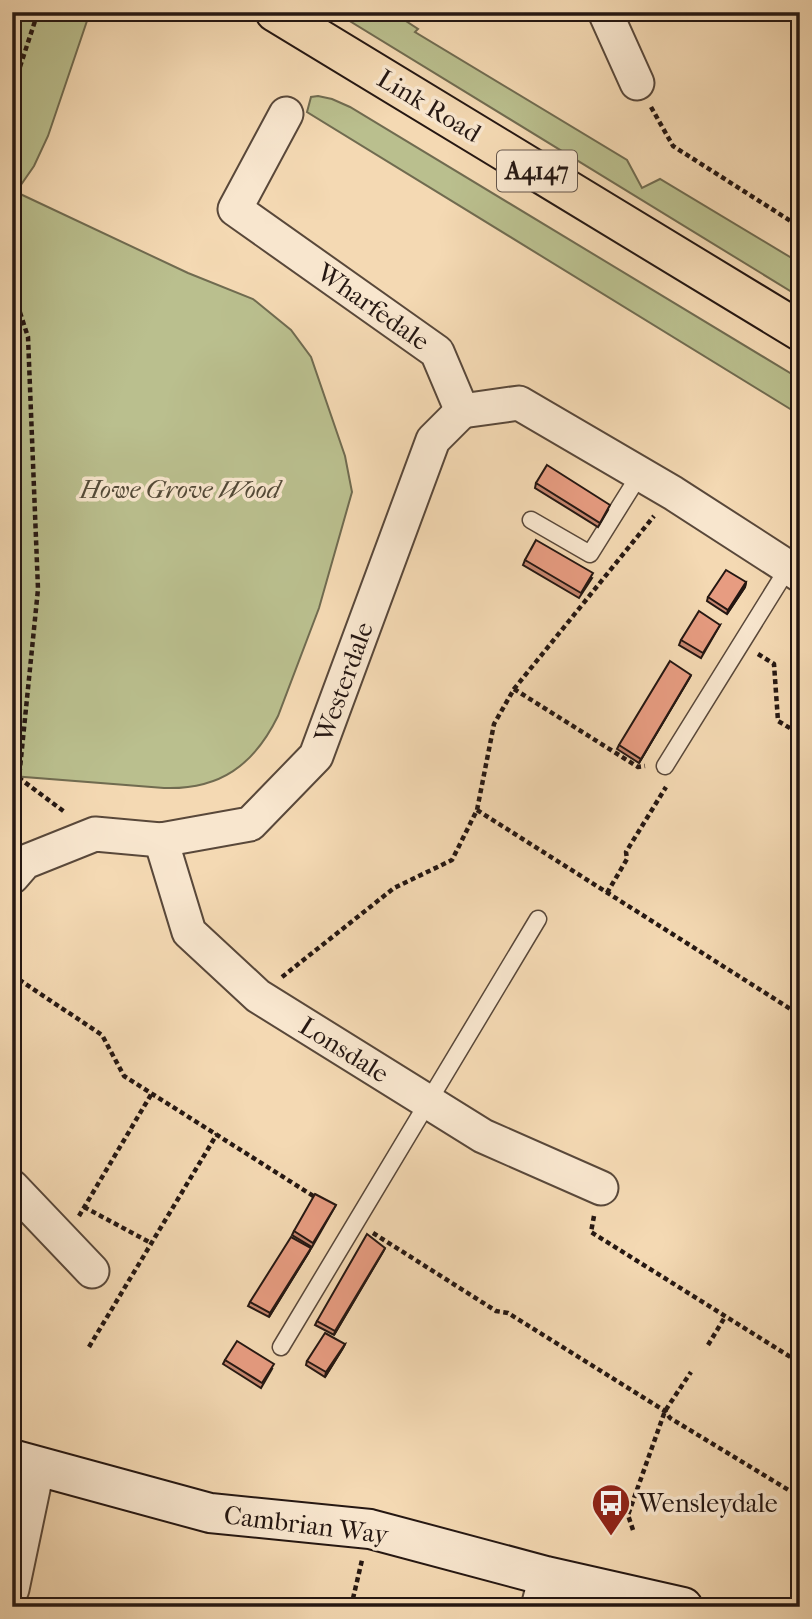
<svg xmlns="http://www.w3.org/2000/svg" width="812" height="1619" font-family="'IM FELL French Canon',serif">
<rect width="100%" height="100%" fill="#f4d9b3"/>
<filter id="stains"><feTurbulence type="fractalNoise" baseFrequency=".00286" numOctaves="4"/><feColorMatrix values="0 0 0 0 .2 0 0 0 0 .09 0 0 0 0 .02 0 0 0 .5 -.17"/></filter>
<radialGradient id="worn" r=".72"><stop offset=".6" stop-color="#630" stop-opacity="0"/><stop offset="1" stop-color="#630" stop-opacity=".3"/></radialGradient>
<g fill="#babf8e" stroke="#706b50" stroke-width="2">
<path d="M12,12H90L48,136L34,166L16,192L188,273L253,299L291,330L311,357L345,456L352,492L319,608L278,716C254,765 220,790 164,788L12,776Z"/>
<path d="M335,12H392L418,29L415,32L627,160L642,188L660,179L800,263V297Z"/>
<path d="M318,96L332,99L350,107L800,379V415L307,112L311,97Z"/>
</g>
<g fill="none" stroke-linecap="round" stroke-linejoin="round">
<g stroke="#59483a" stroke-width="19">
<g id="lane">
<path d="M531,520L590,554L640,474"/>
<path d="M665,766L788,568"/>
<path d="M281,1347L538,919"/>
</g>
</g>
<g stroke="#59483a" stroke-width="37">
<g id="street">
<path d="M605,12L637,83"/>
<path d="M286,114L235,209L437,352L462,411L519,403L673,493L800,575"/>
<path d="M161,840L189,932L258,996L483,1136L601,1188"/>
<path d="M12,877L25,862L95,834L161,840L250,824L316,756L433,440L462,411"/>
<path d="M12,1187L92,1271"/>
<path d="M12,1589L38,1465"/>
<path d="M538,1607L546,1576"/>
</g>
</g>
<g stroke="#251712" stroke-width="42">
<path id="secondary" d="M12,1459L210,1513L370,1529L546,1576L683,1607"/>
</g>
<g stroke="#251712" stroke-width="42">
<path id="primary" d="M275,12L800,331"/>
</g>
<g stroke="#251712" stroke-width="4.5" stroke-dasharray="5 3.5" stroke-linecap="butt">
<path d="M12,91L38,12"/>
<path d="M651,107L673,146L800,227"/>
<path d="M12,288L28,337L38,589L19,778L66,813"/>
<path d="M758,654L774,664L778,721L800,734"/>
<path d="M514,689L638,767L645,766"/>
<path d="M477,810L800,1015"/>
<path d="M607,893L627,859L626,852L666,787"/>
<path d="M12,975L102,1035L124,1076L318,1199"/>
<path d="M282,977L394,888L452,860L477,810L494,724L514,689L654,516"/>
<path d="M84,1207L151,1243"/>
<path d="M79,1216L152,1093"/>
<path d="M594,1216L591,1232L800,1363"/>
<path d="M373,1233L496,1311L508,1313L665,1411L670,1418L800,1497"/>
<path d="M708,1345L725,1317"/>
<path d="M89,1347L217,1134"/>
<path d="M633,1530L628,1515L665,1411L691,1372"/>
<path d="M351,1607L362,1560"/>
</g>
<use href="#lane" stroke="#f8e6ce" stroke-width="16"/>
<use href="#street" stroke="#f8e6ce" stroke-width="33"/>
<use href="#secondary" stroke="#f8e6ce" stroke-width="38"/>
<use href="#primary" stroke="#f4d9b3" stroke-width="38"/>
</g>
<g fill="#c7866f" stroke="#251712" stroke-width="2">
<path d="M536,483L608,510L598,527L535,488Z"/>
<path d="M525,560L592,578L579,598L523,565Z"/>
<path d="M746,582L745,587L727,614L707,601L708,597Z"/>
<path d="M720,625L701,658L679,645L681,640Z"/>
<path d="M691,675L639,763L617,749L619,745Z"/>
<path d="M336,1205L312,1247L292,1235L294,1231Z"/>
<path d="M311,1248L309,1252L269,1317L248,1306L250,1302Z"/>
<path d="M385,1248L334,1335L315,1325L317,1321Z"/>
<path d="M345,1344L343,1348L325,1377L306,1365L307,1361Z"/>
<path d="M225,1360L272,1369L261,1388L223,1364Z"/>
</g>
<g fill="#a26d5a" stroke="#251712" stroke-width="2">
<path d="M746,582L745,587L727,614L728,610Z"/>
<path d="M691,675L689,679L639,763L641,759Z"/>
<path d="M311,1248L309,1252L269,1317L270,1313Z"/>
<path d="M385,1248L383,1252L334,1335L335,1331Z"/>
<path d="M345,1344L343,1348L325,1377L326,1372Z"/>
</g>
<g fill="#e79c81" stroke="#251712" stroke-width="2">
<path d="M547,465L610,505L600,523L536,483Z"/>
<path d="M536,540L593,573L581,593L525,560Z"/>
<path d="M726,570L746,582L728,610L708,597Z"/>
<path d="M699,611L720,625L703,653L681,640Z"/>
<path d="M670,661L691,675L641,759L619,745Z"/>
<path d="M315,1194L336,1205L313,1243L294,1231Z"/>
<path d="M367,1234L385,1248L335,1331L317,1321Z"/>
<path d="M291,1237L311,1248L270,1313L250,1302Z"/>
<path d="M325,1333L345,1344L326,1372L307,1361Z"/>
<path d="M237,1341L274,1364L262,1383L225,1360Z"/>
</g>
<defs>
<g id="bus-pin" transform="scale(2.0125)"><path d="M0 17L-7.5 6A9.5 9.5 0 1 1 7.5 6Z" fill="#8f2418" stroke="#f8e6ce"/><path d="M-5-6H5V4H4V6H2V4H-2V6H-4V4H-5ZM-3.5-4V0h7V-4ZM-3.5 1.2v1.5H-2V1.2ZM2 1.2v1.5H3.5V1.2Z" fill="#fff"/></g>
</defs>
<g fill-rule="evenodd">
<use href="#bus-pin" x="611" y="1503"/>
</g>
<g text-anchor="middle" dominant-baseline="central" stroke-width="7" stroke-linejoin="round" paint-order="stroke">
<rect fill="#f8e6ce" stroke="#64554a" stroke-width="2" x="497" y="150.5" width="80" height="41" rx="5"/>
<g font-size="24" font-weight="bold" fill="#251712">
<text x="537" y="171">A4147</text>
</g>
<g font-size="26" fill="#251712" stroke="#f8e6ce">
<text transform="translate(429 106) rotate(31)">Link Road</text>
<text transform="translate(373 307) rotate(35)">Wharfedale</text>
<text transform="translate(344 682) rotate(-70)">Westerdale</text>
<text transform="translate(344 1050) rotate(32)">Lonsdale</text>
<text transform="translate(306 1525) rotate(7)">Cambrian Way</text>
</g>
<g font-size="26" font-style="italic" fill="#524937" stroke="#f8e6ce">
<text x="180" y="489">Howe Grove Wood</text>
</g>
<g font-size="26" fill="#251712" stroke="#f8e6ce" text-anchor="start">
<text x="638" y="1503">Wensleydale</text>
</g>
</g>
<rect width="812" height="1619" fill="none" stroke="#f4d9b3" stroke-width="42"/>
<rect x="14" y="14" width="784" height="1591" fill="none" stroke="#251712" stroke-width="3.5"/>
<rect x="21" y="21" width="770" height="1577" fill="none" stroke="#251712" stroke-width="2"/>
<rect width="100%" height="100%" filter="url(#stains)"/>
<rect width="100%" height="100%" fill="url(#worn)"/>
</svg>
